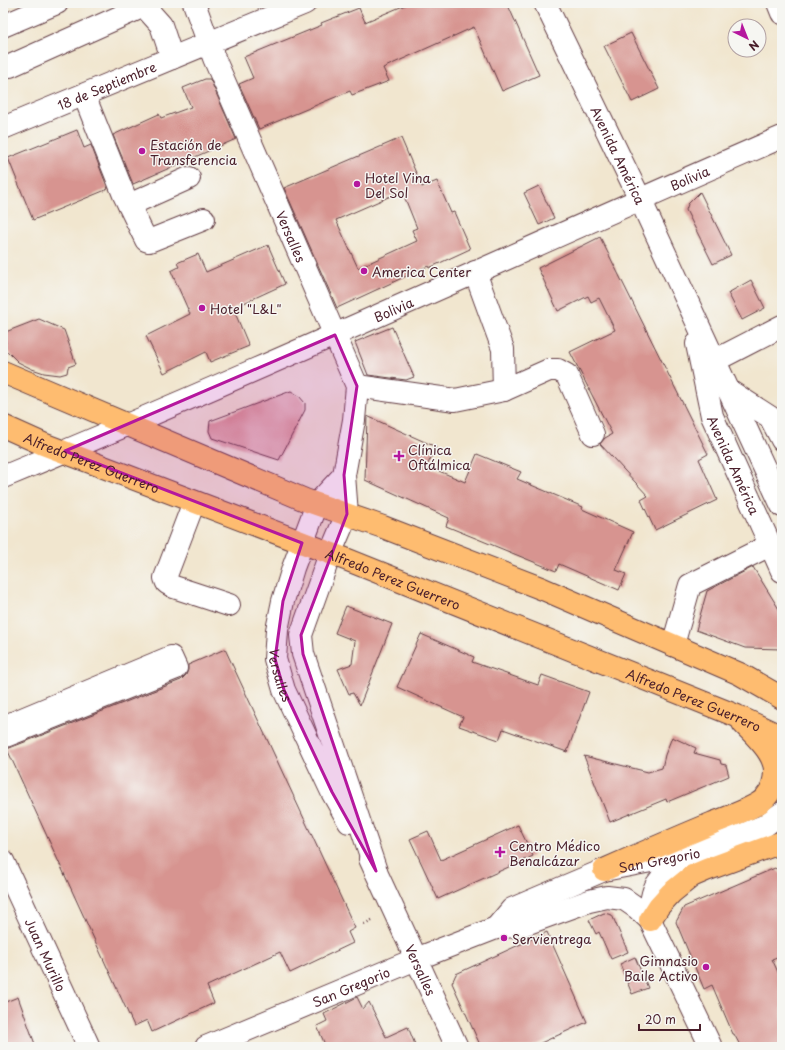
<svg xmlns="http://www.w3.org/2000/svg" width="785" height="1050" font-family="'Playpen Sans',sans-serif">
<rect width="100%" height="100%" fill="#f6f6f2"/>
<filter id="ink" filterUnits="userSpaceOnUse"><feTurbulence type="fractalNoise" baseFrequency=".025" numOctaves="2"/><feDisplacementMap in="SourceGraphic" scale="8" xChannelSelector="R" yChannelSelector="G"/><feConvolveMatrix kernelMatrix="1 2 1 2 8 2 1 2 1" color-interpolation-filters="sRGB"/></filter>
<filter id="wash" filterUnits="userSpaceOnUse"><feTurbulence type="fractalNoise" baseFrequency=".012" numOctaves="4" result="noise"/><feDisplacementMap in="SourceGraphic" scale="16" xChannelSelector="R" yChannelSelector="G"/><feGaussianBlur stdDeviation="0.9" result="paint"/><feColorMatrix in="noise" values="0 0 0 0 0 0 0 0 0 0 0 0 0 0 0 0 0 1.4 0 .05"/><feComposite in="paint" operator="in"/></filter>
<g filter="url(#wash)">
<rect width="100%" height="100%" fill="#f1e6cf"/>
<g id="blocks">
<g fill="#d79490" fill-rule="evenodd">
<path d="M410,3H507L539,75L502,91L474,27L383,68L389,81L352,95L350,91L259,129L239,84L253,78L244,57L322,25L321,23L359,8L365,22Z"/>
<path d="M631,33L659,89L632,102L604,46Z"/>
<path d="M205,79H210L236,139L133,184L113,135L159,114L161,118L191,107L183,88Z"/>
<path d="M77,130L84,148L91,145L108,189L33,220L8,158Z"/>
<path d="M401,138L422,187L437,181L451,213L454,212L470,249L429,268L428,266L337,308L284,188ZM402,191L417,228L412,230L417,241L358,268L336,220Z"/>
<path d="M539,186L554,218L539,225L524,193Z"/>
<path d="M700,192L731,255L713,264L686,210L688,204Z"/>
<path d="M600,237L708,454L699,459L717,500L655,530L641,500L648,496L600,444L605,438L612,434L570,352L615,330L599,298L591,302L588,296L558,311L538,268Z"/>
<path d="M268,245L285,284L233,308L249,346L210,362L206,352L164,373L146,336L190,314L171,271L179,267L177,263L198,254L206,272Z"/>
<path d="M751,280L765,308L742,320L728,293Z"/>
<path d="M39,319L64,330L76,364L68,367L67,373L60,375L44,373L32,369L18,362L4,348L6,342L3,338V333Z"/>
<path d="M392,327L414,377L406,380L368,375L355,342Z"/>
<path d="M291,391L299,396L305,403V410L279,460L212,438L209,431L210,421Z"/>
<path d="M367,416L436,447L427,466L465,482L477,454L521,472L517,479L583,507L582,509L633,532L616,570L626,574L619,590L559,564L556,571L446,526L449,518L365,480Z"/>
<path d="M753,567L782,614V649L745,648L696,630L707,591Z"/>
<path d="M346,606L392,624L360,705L353,693L349,694L338,669L352,664L355,641L335,633Z"/>
<path d="M421,634L474,657L472,662L538,685L542,675L589,692L567,752L503,729L499,740L459,726L463,717L397,687Z"/>
<path d="M225,649L355,928L348,932L353,943L290,973L280,952L207,986L214,1003L152,1032L147,1020L134,1026L7,749L181,680L186,675L188,670V665Z"/>
<path d="M672,737L696,748L694,753L720,760L721,764L726,765L729,776L667,802L666,799L610,822L584,756L648,772L662,768L665,755Z"/>
<path d="M518,825L533,856L438,899L410,839L428,831L441,860Z"/>
<path d="M775,868L782,874V955L772,959L782,981V1047H741L734,1034H733L712,985L704,989L676,922L684,907Z"/>
<path d="M604,913L612,915L628,952L611,959L599,932L596,934L589,920Z"/>
<path d="M547,932L587,1022L532,1047H481L452,983L456,974Z"/>
<path d="M635,957L648,988L632,994L620,964Z"/>
<path d="M18,997L36,1047H3V1003Z"/>
<path d="M357,997L363,1009L369,1002L386,1037L408,1027L416,1047H326L317,1026L327,1021L324,1014Z"/>
</g>
</g>
</g>
<g filter="url(#ink)">
<use href="#blocks" fill-opacity="0" stroke="#633d44" stroke-width="1"/>
<g fill="none" stroke-linecap="round" stroke-linejoin="round">
<g stroke="#633d44" stroke-width="24">
<g id="minor">
<path id="s1" d="M194,3L214,58L357,386L354,420L344,475L347,514L330,554L301,635L303,654L376,871"/>
<path id="s2" d="M545,3L640,199L782,506"/>
<path d="M778,3L782,13"/>
<path d="M144,6L161,25L172,58"/>
<path d="M3,26L57,3"/>
<path d="M3,66H10L144,6L139,3"/>
<path d="M84,95L124,195L146,240L149,241L204,219"/>
<path id="s3" d="M3,128L305,3"/>
<path d="M129,205L189,178"/>
<path d="M475,272L503,349L504,390"/>
<path id="s4" d="M697,344L712,416L782,571"/>
<path d="M714,361L782,326"/>
<path d="M357,386L455,400L504,390L549,370H558L567,375L593,434"/>
<path d="M728,390L770,417L782,440"/>
<path id="s5" d="M344,475L317,504L293,568L283,601L277,630L275,659L284,690L332,792L349,822"/>
<path id="s6" d="M3,477C265,369 522,250 782,137"/>
<path d="M194,502L165,578L167,583L174,587L229,605"/>
<path d="M673,645L690,585L770,545"/>
<path d="M3,727L171,657L176,668L3,737"/>
<path d="M691,856C660,878 650,880 650,920L711,1047"/>
<path id="s7" d="M370,859L457,1047"/>
<path id="s8" d="M3,861L89,1047"/>
<path id="s9" d="M496,928L512,909L604,870L698,852L764,826L782,813"/>
<path id="s10" d="M206,1047L416,959L496,928L523,925L589,901L607,897L624,899L637,908L650,920"/>
</g>
</g>
<g stroke="#633d44" stroke-width="24">
<g id="major">
<path d="M3,372L305,500L383,527L543,589L740,674L782,698"/>
<path id="s11" d="M3,426L43,444L348,560L737,716L782,737"/>
<path d="M604,870C640,854 677,838 713,823C726,818 757,807 765,798C772,791 775,780 775,770C774,752 755,736 743,723"/>
<path d="M650,920L659,906L671,893L692,876L706,870L782,842"/>
</g>
</g>
<path stroke="#633d44" stroke-width="2.5" stroke-dasharray="1 3" stroke-linecap="butt" d="M364,924L374,919"/>
<use href="#minor" stroke="#fff" stroke-width="22"/>
<use href="#major" stroke="#febc70" stroke-width="22"/>
</g>
</g>
<path fill="#b5179e" fill-opacity="0.2" stroke="#b5179e" stroke-width="3" stroke-linejoin="round" d="M335,335L357,386L344,475L347,514L301,635L303,654L376,871L332,792L284,690L275,659L283,601L302,543L65,451Z"/>
<g fill="#b5179e" stroke="#f6f6f2" stroke-width="1.5">
<circle cx="142" cy="151" r="4"/>
<circle cx="357" cy="184" r="4"/>
<circle cx="364" cy="271" r="4"/>
<circle cx="202" cy="308" r="4"/>
<path d="M397 450h4v4h4v4h-4v4h-4v-4h-4v-4h4z"/>
<path d="M498 846h4v4h4v4h-4v4h-4v-4h-4v-4h4z"/>
<circle cx="504" cy="938" r="4"/>
<circle cx="706" cy="967" r="4"/>
</g>
<g text-anchor="middle" dominant-baseline="central" stroke-width="3" stroke-linejoin="round" paint-order="stroke">
<g font-size="13" fill="#4a1f2b" stroke="#f6f6f2">
<text stroke="none"><textPath href="#s3" startOffset="112">18 de Septiembre</textPath></text>
<text stroke="none"><textPath href="#s2" startOffset="169">Avenida América</textPath></text>
<text stroke="none"><textPath href="#s6" startOffset="749">Bolivia</textPath></text>
<text stroke="none"><textPath href="#s1" startOffset="253">Versalles</textPath></text>
<text stroke="none"><textPath href="#s6" startOffset="425">Bolivia</textPath></text>
<text stroke="none"><textPath href="#s11" startOffset="96">Alfredo Perez Guerrero</textPath></text>
<text stroke="none"><textPath href="#s4" startOffset="127">Avenida América</textPath></text>
<text stroke="none"><textPath href="#s11" startOffset="419">Alfredo Perez Guerrero</textPath></text>
<text stroke="none"><textPath href="#s5" startOffset="218">Versalles</textPath></text>
<text stroke="none"><textPath href="#s11" startOffset="743">Alfredo Perez Guerrero</textPath></text>
<text stroke="none"><textPath href="#s9" startOffset="181">San Gregorio</textPath></text>
<text stroke="none"><textPath href="#s8" startOffset="103">Juan Murillo</textPath></text>
<text stroke="none"><textPath href="#s7" startOffset="122">Versalles</textPath></text>
<text stroke="none"><textPath href="#s10" startOffset="157">San Gregorio</textPath></text>
</g>
<g font-size="13" fill="#4a1f2b" stroke="#f6f6f2" text-anchor="start">
<text x="150" y="144">Estación de<tspan x="150" dy="15">Transferencia</tspan></text>
<text x="365" y="177">Hotel Vina<tspan x="365" dy="15">Del Sol</tspan></text>
<text x="372" y="271">America Center</text>
<text x="210" y="308">Hotel "L&amp;L"</text>
<text x="408" y="449">Clínica<tspan x="408" dy="15">Oftálmica</tspan></text>
<text x="509" y="845">Centro Médico<tspan x="509" dy="15">Benalcázar</tspan></text>
<text x="512" y="938">Servientrega</text>
<text x="698" y="960" text-anchor="end">Gimnasio<tspan x="698" dy="15">Baile Activo</tspan></text>
</g>
</g>
<rect width="785" height="1050" fill="none" stroke="#f6f6f2" stroke-width="16"/>
<g transform="translate(747 38) rotate(137)"><circle r="19" fill="#f6f6f2" stroke="#b1a0a2"/>
<path d="M0-3L7 15L0 10L-7 15Z" fill="#b5179e"/>
<text y="-6" font-size="11" font-weight="bold" text-anchor="middle" fill="#4a1f2b">N</text>
</g>
<path d="M639 1024v6h61v-6" fill="none" stroke="#4a1f2b" stroke-width="2"/>
<text x="645" y="1024" font-size="12" fill="#4a1f2b" stroke="#f6f6f2" stroke-width="3" paint-order="stroke">20 m</text>
</svg>
